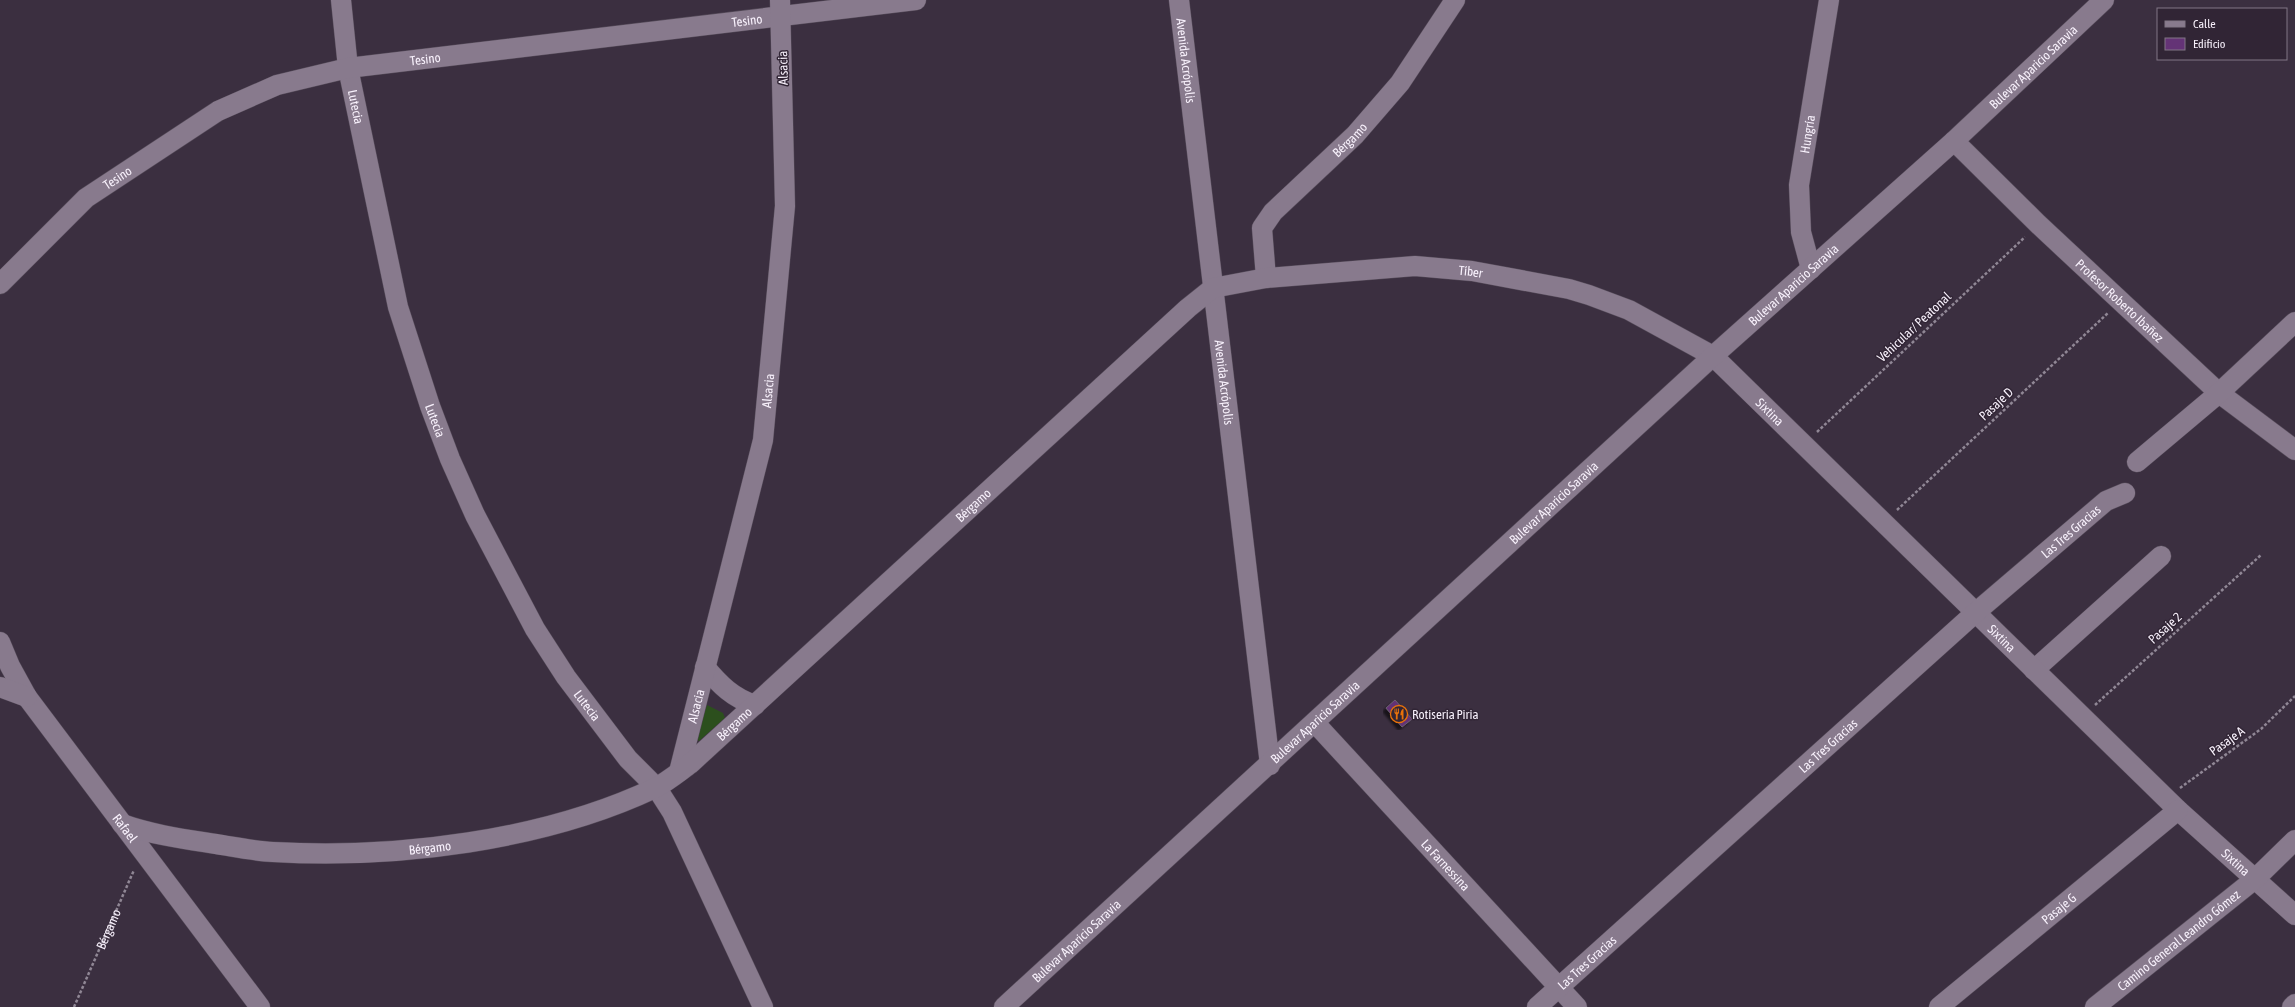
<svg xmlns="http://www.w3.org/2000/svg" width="2295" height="1007" font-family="'Asap Condensed',sans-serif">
<defs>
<filter id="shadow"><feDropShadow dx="-3.5" dy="3.5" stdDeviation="1" flood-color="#0009"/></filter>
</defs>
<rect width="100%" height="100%" fill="#3b2f40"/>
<path fill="#2c4f1d" d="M707,705L723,713L725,718L699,741L696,739Z"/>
<path fill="#643376" stroke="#6c5f71" filter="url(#shadow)" d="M1395,700L1412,719L1402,727L1386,708Z"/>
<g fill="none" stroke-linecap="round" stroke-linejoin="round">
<g stroke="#554b59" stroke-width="21">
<g id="minor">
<path id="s2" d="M341,0L348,68L398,307L430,406L450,459L475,515L535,629L566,677L628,759L656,787L672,812L763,1007"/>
<path id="s3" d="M1179,0L1270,765"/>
<path id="s4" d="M1954,141L2038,224L2219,393L2295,450"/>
<path id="s5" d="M1811,269L1801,232L1799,185L1829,0"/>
<path id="s6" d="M1266,278L1262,228L1273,212L1355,135L1400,83L1455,0"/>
<path id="s7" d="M0,284L86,198L218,111L277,85L348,68L916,0"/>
<path d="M2137,462L2219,393L2295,322"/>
<path id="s8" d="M0,642L10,666L27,697L260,1007"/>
<path d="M705,667C720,685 733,698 755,705"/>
<path d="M2034,670L2161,556"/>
<path d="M0,687L27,697"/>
<path id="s9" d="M1315,723L1577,1007"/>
<path id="s10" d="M679,772L763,440L785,206L780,0"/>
<path id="s11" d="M122,824C153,835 184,839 216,844C235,847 254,851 273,852C396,859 543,841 655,788C667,782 679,772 690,764L1188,308L1213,288L1266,278L1415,266L1472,271L1569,289L1589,295L1629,310L1713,356L2178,810L2295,915"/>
<path id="s12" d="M1004,1007L1713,356L1954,141L2104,0"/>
<path id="s13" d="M1537,1007L1975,613L2106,501L2125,493"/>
<path id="s14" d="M1939,1007L2178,810"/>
<path id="s15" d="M2095,1007L2255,879L2295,840"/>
<path d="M2292,1007L2295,1004"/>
</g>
</g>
<g stroke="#908795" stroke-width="2.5" stroke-dasharray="3 2" stroke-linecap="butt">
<path d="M1817,432L2025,237"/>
<path d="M1897,510L2108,313"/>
<path d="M2095,705L2261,555"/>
<path d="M2180,788L2261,729L2295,696"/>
<path id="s1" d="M74,1007L134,870"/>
</g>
<use href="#minor" stroke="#887a8d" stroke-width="20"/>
</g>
<defs>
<g id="restaurant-ring" transform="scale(0.9)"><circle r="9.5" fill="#312535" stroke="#e8710a" stroke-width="1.5"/><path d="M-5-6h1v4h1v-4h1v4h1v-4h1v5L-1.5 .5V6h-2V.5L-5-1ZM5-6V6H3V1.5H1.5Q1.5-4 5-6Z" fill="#e8710a"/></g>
</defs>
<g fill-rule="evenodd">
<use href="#restaurant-ring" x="1399" y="714"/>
</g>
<g text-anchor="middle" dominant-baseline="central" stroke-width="3" stroke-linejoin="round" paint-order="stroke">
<g font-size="13" fill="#f8f1fc" stroke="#312535">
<text stroke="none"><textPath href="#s7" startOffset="819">Tesino</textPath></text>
<text stroke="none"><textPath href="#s7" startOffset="495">Tesino</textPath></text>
<text stroke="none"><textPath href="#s3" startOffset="61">Avenida Acrópolis</textPath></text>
<text stroke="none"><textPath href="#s12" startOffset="1394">Bulevar Aparicio Saravia</textPath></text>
<text transform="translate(783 68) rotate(-91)">Alsacia</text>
<text stroke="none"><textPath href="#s2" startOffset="108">Lutecia</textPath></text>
<text stroke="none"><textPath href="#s5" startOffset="137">Hungría</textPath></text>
<text stroke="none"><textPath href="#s6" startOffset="175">Bérgamo</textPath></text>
<text stroke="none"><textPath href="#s7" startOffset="159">Tesino</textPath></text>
<text stroke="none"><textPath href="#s11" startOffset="1554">Tíber</textPath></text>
<text stroke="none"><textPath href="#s12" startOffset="1070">Bulevar Aparicio Saravia</textPath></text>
<text stroke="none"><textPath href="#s4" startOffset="230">Profesor Roberto Ibañez</textPath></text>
<text transform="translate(1914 327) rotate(-43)">Vehicular/ Peatonal</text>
<text stroke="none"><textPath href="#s3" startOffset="385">Avenida Acrópolis</textPath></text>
<text stroke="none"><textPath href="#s10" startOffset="392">Alsacia</textPath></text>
<text transform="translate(1996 404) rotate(-43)">Pasaje D</text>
<text stroke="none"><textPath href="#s11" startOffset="1893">Sixtina</textPath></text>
<text stroke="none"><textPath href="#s2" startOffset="432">Lutecia</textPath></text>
<text stroke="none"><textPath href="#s12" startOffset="746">Bulevar Aparicio Saravia</textPath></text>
<text stroke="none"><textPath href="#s11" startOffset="971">Bérgamo</textPath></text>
<text stroke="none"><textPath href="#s13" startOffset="715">Las Tres Gracias</textPath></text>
<text transform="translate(2165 628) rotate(-42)">Pasaje 2</text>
<text stroke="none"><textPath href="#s11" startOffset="2217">Sixtina</textPath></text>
<text stroke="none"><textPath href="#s2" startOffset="756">Lutecia</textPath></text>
<text stroke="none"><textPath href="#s10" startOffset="68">Alsacia</textPath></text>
<text stroke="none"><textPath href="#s12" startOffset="422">Bulevar Aparicio Saravia</textPath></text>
<text stroke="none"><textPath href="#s11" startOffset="647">Bérgamo</textPath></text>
<text transform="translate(2227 741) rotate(-36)">Pasaje A</text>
<text stroke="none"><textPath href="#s13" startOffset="391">Las Tres Gracias</textPath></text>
<text stroke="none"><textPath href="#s8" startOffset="225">Rafael</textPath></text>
<text stroke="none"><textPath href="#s11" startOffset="311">Bérgamo</textPath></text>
<text stroke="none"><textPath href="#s11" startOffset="2541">Sixtina</textPath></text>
<text stroke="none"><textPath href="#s9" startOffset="193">La Farnessina</textPath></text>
<text stroke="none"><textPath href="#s14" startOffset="155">Pasaje G</textPath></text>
<text stroke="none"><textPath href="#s1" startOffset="85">Bérgamo</textPath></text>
<text stroke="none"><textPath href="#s15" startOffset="107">Camino General Leandro Gómez</textPath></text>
<text stroke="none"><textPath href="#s12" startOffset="98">Bulevar Aparicio Saravia</textPath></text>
<text stroke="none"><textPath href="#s13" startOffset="67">Las Tres Gracias</textPath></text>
</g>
<g font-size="13" fill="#f8f1fc" stroke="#312535" text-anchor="start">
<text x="1412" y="714">Rotiseria Piria</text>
</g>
</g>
<rect x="2157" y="8" width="130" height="52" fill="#312535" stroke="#817785"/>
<rect x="2165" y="21" width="20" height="6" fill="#887a8d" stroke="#817785"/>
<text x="2193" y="28" font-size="12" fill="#f8f1fc">Calle</text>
<rect x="2165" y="38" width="20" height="12" fill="#643376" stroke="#817785"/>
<text x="2193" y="48" font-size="12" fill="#f8f1fc">Edificio</text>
</svg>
